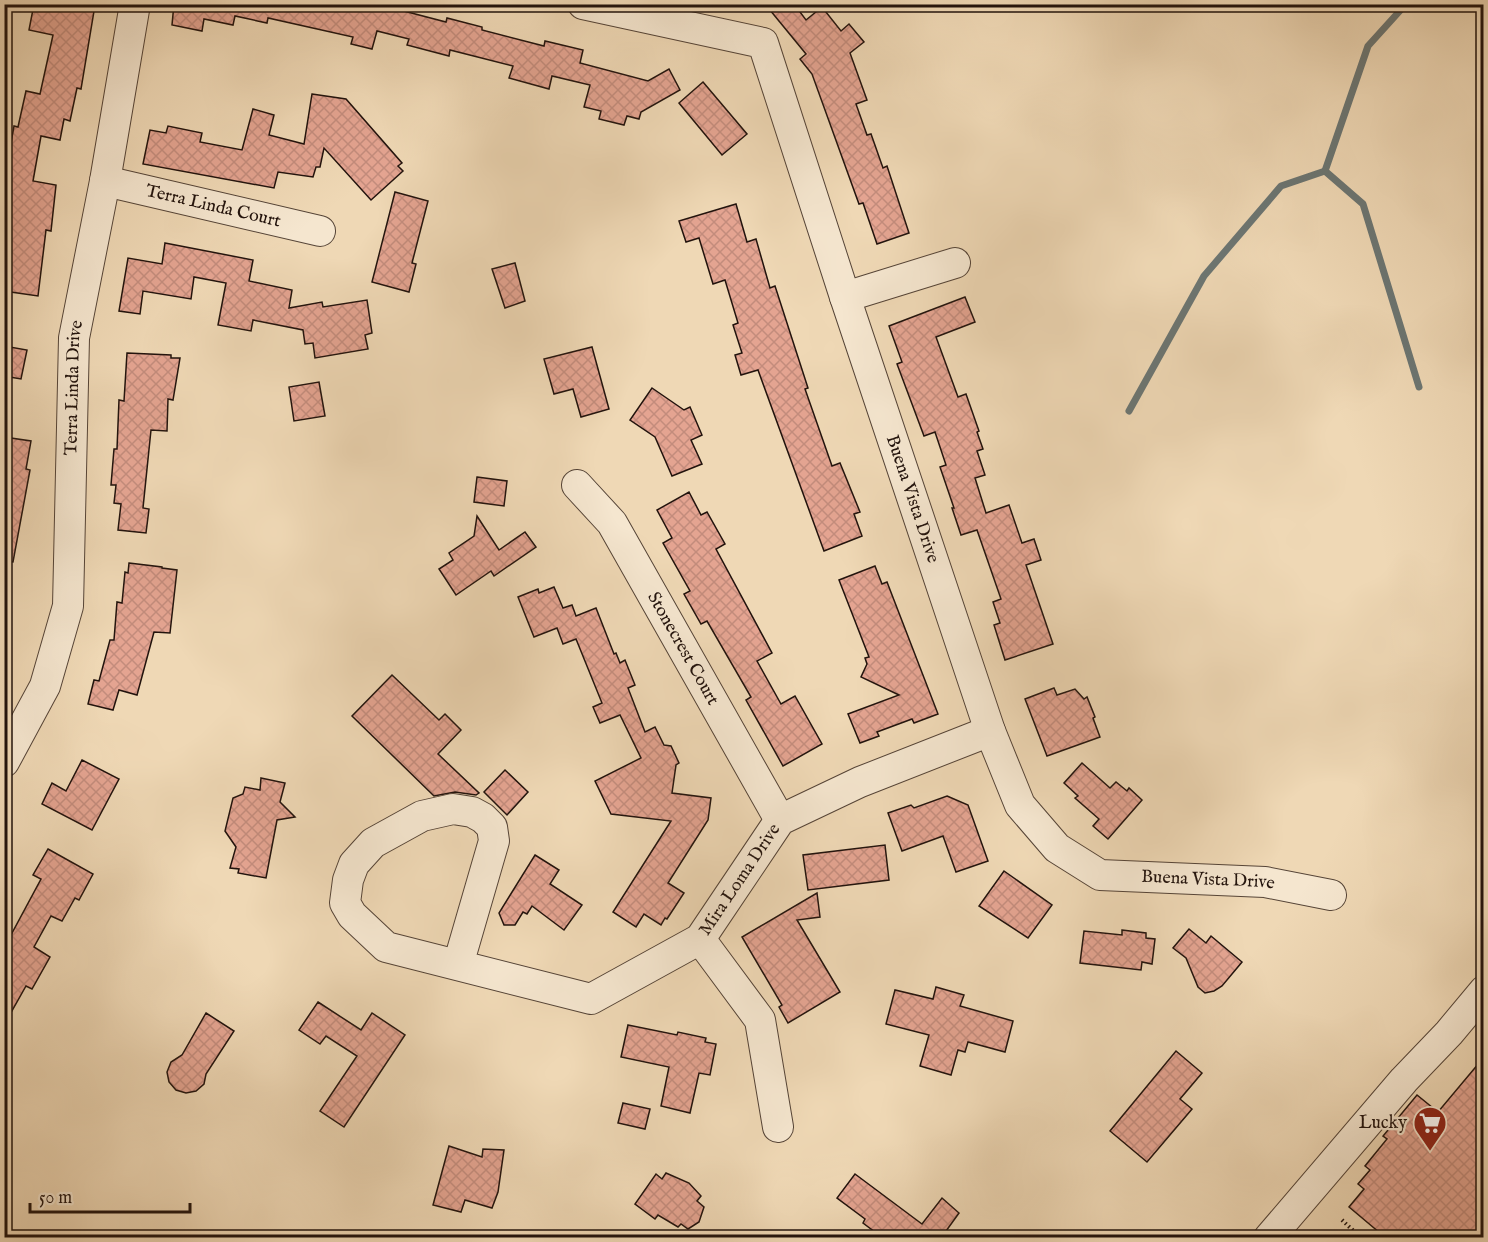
<svg xmlns="http://www.w3.org/2000/svg" width="1488" height="1242" font-family="'IM FELL English',serif">
<defs>
<pattern id="building-cross-hatch" width="8" height="8" patternUnits="userSpaceOnUse" patternTransform="scale(1.5)"><rect width="8" height="8" fill="#e4a491"/><path d="M0 0l8 8M0 8l8-8" fill="none" stroke="#c38c7c"/></pattern>
</defs>
<rect width="100%" height="100%" fill="#efd8b5"/>
<filter id="stains"><feTurbulence type="fractalNoise" baseFrequency=".00333" numOctaves="4"/><feColorMatrix values="0 0 0 0 .2 0 0 0 0 .09 0 0 0 0 .02 0 0 0 .5 -.17"/></filter>
<radialGradient id="worn" r=".72"><stop offset=".6" stop-color="#630" stop-opacity="0"/><stop offset="1" stop-color="#630" stop-opacity=".3"/></radialGradient>
<g fill="none" stroke-linecap="round" stroke-linejoin="round">
<g stroke="#6c7673" stroke-width="7">
<path d="M1406,4L1368,46L1325,171L1363,204L1419,387"/>
<path d="M1129,411L1204,276L1281,186L1325,171"/>
</g>
</g>
<g fill="url(#building-cross-hatch)" stroke="#22130d" stroke-width="1.5">
<path d="M34,4H91L89,10L94,11L81,89L77,88L70,121L64,119L60,140L41,136L33,181L56,185L51,231L46,230L38,296L4,291V182L14,126L18,127L26,91L40,94L53,35L29,30Z"/>
<path d="M174,4H377L446,22L447,18L482,27V30L544,46L545,41L583,50L580,63L648,81L669,69L680,90L641,112L639,119L627,116L624,125L599,119L601,111L584,107L590,85L552,76L549,89L509,78L513,66L450,50L449,56L407,45L409,39L377,31L372,49L351,44L353,37L268,18L267,23L235,16L233,25L204,19L202,31L172,25Z"/>
<path d="M765,4H794L806,20L822,7L841,31L849,24L864,42L850,53L867,100L856,104L867,135L871,134L883,168L887,166L909,233L877,244L863,203L859,204L812,74L800,59L806,54Z"/>
<path d="M703,82L747,134L722,155L679,103Z"/>
<path d="M312,94L346,99L402,163L398,166L403,171L371,200L324,148L320,167H316L313,177L278,172L274,188L143,164L150,130L166,133L168,126L202,133L200,142L242,150L253,109L274,115L269,135L304,144Z"/>
<path d="M395,192L428,201L412,263L416,264L409,292L372,282Z"/>
<path d="M736,204L747,242L756,239L770,288L775,286L808,388L805,389L832,466L840,463L860,512L854,514L862,536L824,551L758,370L741,375L735,355L742,353L733,325L738,323L725,280L713,284L699,238L686,242L679,221Z"/>
<path d="M165,243L253,260L249,281L292,290L289,308L322,302L323,307L367,300L372,333L365,335L368,349L315,358L313,343L305,344L303,330L253,320L251,331L218,325L226,283L194,277L191,299L143,291L140,314L119,311L128,258L162,264Z"/>
<path d="M515,263L525,301L505,308L492,269Z"/>
<path d="M965,297L975,322L936,337L958,397L966,394L979,431L977,432L983,449L977,451L985,475L975,478L986,513L1009,505L1022,543L1034,539L1041,560L1026,565L1053,644L1005,660L994,625L1000,623L993,602L1001,599L977,530L961,535L952,508H954L940,467L946,465L935,432L924,436L897,364L902,362L889,326Z"/>
<path d="M4,346L27,350L21,379L4,376Z"/>
<path d="M592,347L609,409L581,417L573,389L554,394L544,359Z"/>
<path d="M127,353L171,355V358H180L173,400L168,399L167,431L151,430L143,508L149,509L146,533L118,530L121,504L114,503L116,485H111L114,449H117L119,400L124,401Z"/>
<path d="M319,382L325,416L294,421L289,387Z"/>
<path d="M652,388L684,410L690,407L702,435L691,440L702,464L672,476L655,437L630,420Z"/>
<path d="M4,437L31,441L26,469L30,470L13,562L4,561Z"/>
<path d="M477,477L507,481L504,506L474,502Z"/>
<path d="M689,492L701,515L707,512L725,544L716,549L772,653L757,661L781,704L795,696L822,744L783,766L746,700L751,697L707,621L701,624L684,594L690,591L663,543L672,538L657,510Z"/>
<path d="M477,516L499,550L525,532L536,547L494,576L491,571L456,595L439,569L453,560L449,553L474,536Z"/>
<path d="M129,563L162,567V568L177,570L170,633L154,632L137,695L119,690L113,710L88,704L94,680L99,681L110,640H114L117,602L122,603L125,572L128,573Z"/>
<path d="M875,566L882,584L887,582L938,714L914,723L912,719L877,732L879,736L860,743L848,714L899,695L861,677L867,664L865,658L869,657L839,580Z"/>
<path d="M554,587L563,608L572,605L576,616L596,608L614,654L616,653L620,663L625,660L635,685L628,688L645,732L655,727L664,745L671,746L679,763L676,765L672,793L711,798L708,820L668,883L684,893L667,919L665,918L661,925L644,914L636,927L613,912L671,821L611,814L595,781L641,758L620,715L600,723L593,707L602,703L576,639L563,644L557,628L534,637L518,597L538,589L539,593Z"/>
<path d="M392,675L439,720L445,714L461,730L438,754L479,793L476,795L455,792L434,796L352,716Z"/>
<path d="M1054,688L1057,695L1075,689L1084,699L1087,697L1095,717L1093,718L1100,737L1047,756L1025,699Z"/>
<path d="M82,760L119,779L92,830L42,804L52,783L66,791Z"/>
<path d="M1082,763L1110,788L1116,782L1127,791L1129,788L1142,800L1108,839L1093,826L1099,819L1075,798L1078,796L1064,783Z"/>
<path d="M505,770L528,792L507,815L484,792Z"/>
<path d="M261,778L285,783L280,802L295,817L277,820L266,878L238,873L239,869L230,868L236,847L225,831L233,798L243,794L245,787L260,790Z"/>
<path d="M947,796L968,805L988,861L956,872L943,836L902,851L888,813L911,805L914,808Z"/>
<path d="M885,845L889,880L808,890L803,855Z"/>
<path d="M48,849L93,874L79,900L75,898L62,921L51,916L34,947L50,957L32,989L26,986L4,1025V948L41,879L33,875Z"/>
<path d="M535,855L559,870L550,884L582,905L564,930L532,906L527,914L523,912L515,925H504L499,913Z"/>
<path d="M1004,871L1052,905L1028,938L979,906Z"/>
<path d="M817,893L820,917L797,920L840,992L788,1023L779,1007L782,1005L742,937Z"/>
<path d="M1189,929L1206,943L1211,936L1242,962L1222,986L1214,991L1205,993L1198,987L1186,958L1173,948Z"/>
<path d="M1122,930L1146,933V938L1155,939L1152,964L1142,962L1141,970L1080,963L1084,931L1122,935Z"/>
<path d="M936,987L964,995L960,1006L1013,1021L1005,1052L968,1042L965,1052L958,1050L951,1075L920,1066L929,1035L886,1024L895,990L933,999Z"/>
<path d="M318,1002L361,1030L372,1013L405,1035L344,1127L320,1111L357,1056L326,1036L320,1044L299,1030Z"/>
<path d="M206,1013L234,1031L206,1074L204,1084L196,1091L186,1093L176,1090L169,1082L167,1072L171,1062L182,1055Z"/>
<path d="M628,1025L677,1035L678,1032L706,1038L705,1042L716,1044L710,1075L699,1073L690,1113L661,1106L669,1067L621,1057Z"/>
<path d="M1176,1051L1202,1073L1180,1099L1192,1109L1147,1162L1110,1131Z"/>
<path d="M1484,1057V1238H1386L1349,1207L1364,1189L1358,1184L1370,1170L1365,1166L1387,1139L1383,1136L1417,1095L1438,1112Z"/>
<path d="M623,1103L650,1109L645,1129L618,1123Z"/>
<path d="M449,1146L482,1157L483,1149L504,1150L498,1192L492,1208L465,1200L461,1212L433,1205Z"/>
<path d="M666,1173L689,1183L701,1196L697,1201L704,1207L699,1222L688,1229L681,1224L678,1227L658,1215L655,1219L635,1204L656,1174L662,1179Z"/>
<path d="M855,1174L922,1224L942,1198L959,1213L941,1238H883L863,1223L865,1219L837,1198Z"/>
</g>
<g fill="none" stroke-linecap="round" stroke-linejoin="round">
<g stroke="#554437" stroke-width="32">
<g id="minor">
<path id="s1" d="M583,4L763,43L845,297L990,731L1020,805L1057,848L1100,875L1265,882L1331,895"/>
<path id="s2" d="M105,181L320,231"/>
<path d="M845,297L955,263"/>
<path id="s3" d="M577,485L612,523L780,820"/>
<path id="s4" d="M4,762L45,686L68,606L74,338L105,181L135,4"/>
<path d="M700,939L760,1020L778,1127"/>
<path id="s5" d="M458,965L494,841L492,827L483,818L472,812L453,809L422,816L373,843L354,864L348,880L345,903L352,915L386,947L591,999L700,939L780,820L860,782L990,731"/>
<path d="M1269,1238L1404,1080L1449,1033L1484,991"/>
</g>
</g>
<path stroke="#22130d" stroke-width="4" stroke-dasharray="1.5 3" stroke-linecap="butt" d="M1342,1220L1361,1238"/>
<use href="#minor" stroke="#f5e6cf" stroke-width="30"/>
</g>
<defs>
<g id="supermarket-pin" transform="scale(1.725)"><path d="M0 17L-7.5 6A9.5 9.5 0 1 1 7.5 6Z" fill="#8f2418" stroke="#f5e6cf"/><path d="M-6-5.5h2.5l.6 2H6L4.5 2H-2.5L-4.4-4H-6ZM-1.5 3.2a1.3 1.3 0 1 0 .1 0ZM3 3.2a1.3 1.3 0 1 0 .1 0Z" fill="#fff"/></g>
</defs>
<g fill-rule="evenodd">
<use href="#supermarket-pin" x="1430" y="1123"/>
</g>
<g text-anchor="middle" dominant-baseline="central" stroke-width="4.5" stroke-linejoin="round" paint-order="stroke">
<g font-size="18" fill="#22130d" stroke="#f5e6cf">
<text stroke="none"><textPath href="#s2" startOffset="111">Terra Linda Court</textPath></text>
<text stroke="none"><textPath href="#s4" startOffset="388">Terra Linda Drive</textPath></text>
<text stroke="none"><textPath href="#s1" startOffset="664">Buena Vista Drive</textPath></text>
<text stroke="none"><textPath href="#s3" startOffset="196">Stonecrest Court</textPath></text>
<text stroke="none"><textPath href="#s5" startOffset="812">Mira Loma Drive</textPath></text>
<text stroke="none"><textPath href="#s1" startOffset="1204">Buena Vista Drive</textPath></text>
</g>
<g font-size="18" fill="#22130d" stroke="#f5e6cf" text-anchor="end">
<text x="1407" y="1123">Lucky</text>
</g>
</g>
<rect width="1488" height="1242" fill="none" stroke="#efd8b5" stroke-width="24"/>
<rect x="6" y="6" width="1476" height="1230" fill="none" stroke="#22130d" stroke-width="3"/>
<rect x="12" y="12" width="1464" height="1218" fill="none" stroke="#22130d" stroke-width="1.5"/>
<path d="M30 1203v9h160v-9" fill="none" stroke="#22130d" stroke-width="3"/>
<text x="39" y="1203" font-size="18" fill="#22130d" stroke="#f5e6cf" stroke-width="4.5" paint-order="stroke">50 m</text>
<rect width="100%" height="100%" filter="url(#stains)"/>
<rect width="100%" height="100%" fill="url(#worn)"/>
</svg>
